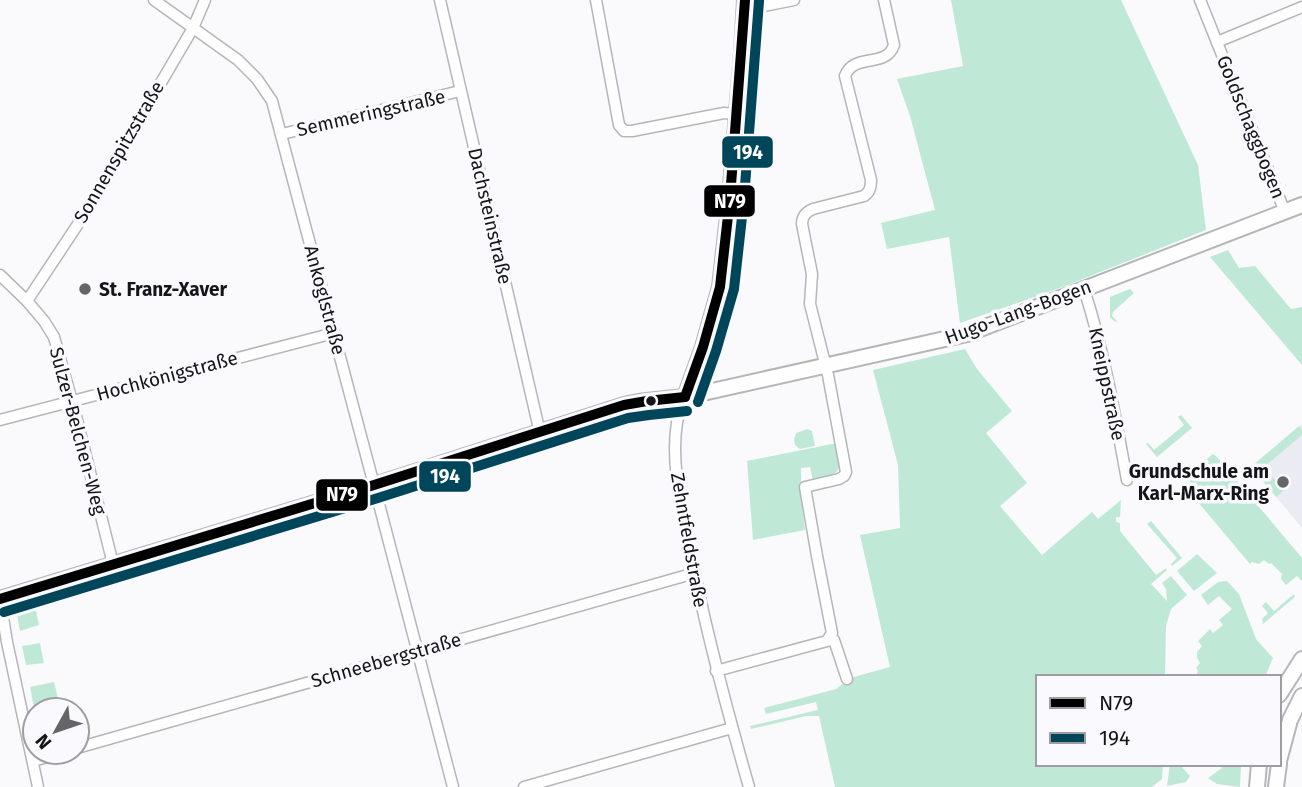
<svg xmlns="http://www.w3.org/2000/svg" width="1302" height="787" font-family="'Fira Sans',sans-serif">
<rect width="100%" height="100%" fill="#fafafd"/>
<path fill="#ebebf3" d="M1302,424V528L1251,467Z"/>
<g fill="#bfe9d6">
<path d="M951,0H1121L1198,165L1206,230L1060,288L960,323L949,237L887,249L881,223L935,210L910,116L897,79L963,66Z"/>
<path d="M1228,250L1239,268L1255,266L1291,309L1302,307V365L1210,257Z"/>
<path d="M1130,289L1134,293L1113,312L1112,316L1117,321L1115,322L1110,317V297Z"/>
<path d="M965,349L977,369L1012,411L986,433L1027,483L1000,506L1042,555L1092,512L1098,519L1121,500L1120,517H1116V522L1120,523V531L1156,575L1166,568L1167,570L1151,584L1167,601L1166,589L1162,583L1171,576L1187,595L1171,609L1166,626L1165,677H1038V764H1163L1162,779L1152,787H835L819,716H806L751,729L750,726L818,710L816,702L766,714L764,708L836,689L850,678L890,667L860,535L900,528L898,465L873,370Z"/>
<path d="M1181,415L1192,428L1157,457L1146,444L1148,443L1154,450L1184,425L1178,417Z"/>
<path d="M1299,426L1302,430V435L1264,467L1284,490L1276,497L1251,467Z"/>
<path d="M807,429L812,431L815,446L800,449L795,445L794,439L796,433Z"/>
<path d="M837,443C842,474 842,472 813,481L810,467L801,468L802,507L805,530L753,540L747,461Z"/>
<path d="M1213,454L1217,457L1302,558V581L1297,576L1286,585L1281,579L1282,574L1271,563L1269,564L1264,560L1259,564L1252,562L1250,564L1187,489L1191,478L1203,471L1202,468L1209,462L1207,459Z"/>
<path d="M1151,521L1182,558L1172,566L1171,564L1177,558L1147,524Z"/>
<path d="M1197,554L1217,573L1194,591L1177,571Z"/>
<path d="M1227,581L1239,594L1256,639L1273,658L1265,677H1196L1198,671L1196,668L1200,663L1197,658V652L1202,646L1198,641L1210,629L1213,633L1223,625L1219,620L1232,609L1219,596L1208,605L1201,595L1218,582Z"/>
<path d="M1294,594L1295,597L1263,624L1262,619L1268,613L1262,606L1266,602L1274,611Z"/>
<path d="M34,601L39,625L20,631L15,605Z"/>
<path d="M40,643L44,663L26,665L22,646Z"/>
<path d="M54,682L61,710H35V713L30,687Z"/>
<path d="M1170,764H1179L1190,776L1186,782L1167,786Z"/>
<path d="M1220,764H1241L1240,787L1217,784L1208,778L1222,768Z"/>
</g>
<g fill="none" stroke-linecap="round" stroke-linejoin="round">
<g stroke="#b6b6b9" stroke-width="13">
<g id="street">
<path d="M154,0L238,60L257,79L272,101L374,485L453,787"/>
<path d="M440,0L540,433"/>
<path d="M596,0L619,125L624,131H632L724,113L737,114"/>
<path d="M1200,0L1285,212"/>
<path d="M744,10L794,0"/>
<path d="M1217,42L1302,7"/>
<path d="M282,134L460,91"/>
<path d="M0,275L27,301L44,321L54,337L75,412L113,564"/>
<path d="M1084,289C1104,351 1115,415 1127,480"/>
<path d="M27,301L80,221L193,28L205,0"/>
<path d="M685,397C682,405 679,414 677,422C670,467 683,511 691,554C706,633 727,710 749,787"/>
<path d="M0,420L334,333"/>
<path d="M0,599L7,642L38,787"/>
<path d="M830,637L834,640L847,679"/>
<path d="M716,671L827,641L832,633L817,556L805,487L839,479L844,476L846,472L828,375L810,304L812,274L802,224C802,216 806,212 813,209L864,196C870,192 871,187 871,180L845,76C854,52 886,69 894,45L884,0"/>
<path d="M77,748L695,573"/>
<path d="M33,761L65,752"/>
<path d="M524,787L732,728"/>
</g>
</g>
<g stroke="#b6b6b9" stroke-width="18">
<g id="secondary">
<path d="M685,397L703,347L720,287L730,198L742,52L745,0"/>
<path d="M0,599L374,485L624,405C646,399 663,400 685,397L967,334L1302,205"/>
<path d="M1279,695L1302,659"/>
<path d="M1279,761L1290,720L1302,696"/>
<path d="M1257,787L1259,764"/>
<path d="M1276,787L1279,764"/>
</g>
</g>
<use href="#street" stroke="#fefeff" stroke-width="10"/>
<use href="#secondary" stroke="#fefeff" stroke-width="14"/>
<g stroke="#f9f9fe" stroke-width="16">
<g id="bus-1">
<path d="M685,397L703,347L720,287L730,198L745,0"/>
<path d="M0,599L374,485L624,405L647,401L685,397"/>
</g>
</g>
<g stroke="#f9f9fe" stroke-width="16">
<g id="bus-2">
<path d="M698,402L716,351L734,289L744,199L759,1"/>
<path d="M4,612L378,498L628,418L649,415L687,411"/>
</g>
</g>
<use href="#bus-1" stroke="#000" stroke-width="10"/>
<use href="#bus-2" stroke="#00465a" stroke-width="10"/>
</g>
<g fill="#656568" stroke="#f9f9fe" stroke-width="2.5">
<circle cx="85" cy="289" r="7"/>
<circle cx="1283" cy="482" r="7"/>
</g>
<circle fill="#151518" stroke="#f9f9fe" stroke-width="2.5" cx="651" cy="401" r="6"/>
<g text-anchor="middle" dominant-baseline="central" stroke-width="7" stroke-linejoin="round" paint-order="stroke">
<g font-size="19" fill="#151518" stroke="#f9f9fe">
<text transform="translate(371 113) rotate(-13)">Semmeringstraße</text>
<text transform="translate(1251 127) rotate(68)">Goldschaggbogen</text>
<text transform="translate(119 152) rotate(-60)">Sonnenspitzstraße</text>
<text transform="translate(490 216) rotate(77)">Dachsteinstraße</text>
<text transform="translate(325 300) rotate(75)">Ankoglstraße</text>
<text transform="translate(1018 312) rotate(-20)">Hugo-Lang-Bogen</text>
<text transform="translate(167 376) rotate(-15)">Hochkönigstraße</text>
<text transform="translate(1107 384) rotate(78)">Kneippstraße</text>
<text transform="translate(78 431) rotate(75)">Sulzer-Belchen-Weg</text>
<text transform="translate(689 540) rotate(80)">Zehntfeldstraße</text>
<text transform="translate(386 660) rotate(-16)">Schneebergstraße</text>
</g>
<g font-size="19" font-weight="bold" fill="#151518" stroke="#f9f9fe" text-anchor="start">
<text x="99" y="289">St. Franz-Xaver</text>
<text x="1269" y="471" text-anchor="end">Grundschule am<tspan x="1269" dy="22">Karl-Marx-Ring</tspan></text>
</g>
</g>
<g stroke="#f9f9fe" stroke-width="2.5">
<rect x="721" y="135" width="53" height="34" rx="7" fill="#00465a"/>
<rect x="703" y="184" width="53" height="34" rx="7" fill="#000"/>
<rect x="418" y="460" width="54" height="33" rx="7" fill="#00465a"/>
<rect x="315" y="478" width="54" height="34" rx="7" fill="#000"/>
</g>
<g font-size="19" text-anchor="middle" font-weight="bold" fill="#fff">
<text x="748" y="159">194</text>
<text x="730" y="208">N79</text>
<text x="445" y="483">194</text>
<text x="342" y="501">N79</text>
</g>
<rect x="1036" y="675" width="245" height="91" fill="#f9f9fe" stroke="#9e9ea2" stroke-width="2"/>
<rect x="1050" y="698" width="35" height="10" fill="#000000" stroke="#9e9ea2" stroke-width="2"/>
<text x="1099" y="710" font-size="21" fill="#151518">N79</text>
<rect x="1050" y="733" width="35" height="10" fill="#00465a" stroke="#9e9ea2" stroke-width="2"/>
<text x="1099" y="745" font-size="21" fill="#151518">194</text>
<g transform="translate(56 731) rotate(230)"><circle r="33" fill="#f9f9fe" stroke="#9e9ea2" stroke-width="2"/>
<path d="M0-5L12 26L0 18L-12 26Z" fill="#656568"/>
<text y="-10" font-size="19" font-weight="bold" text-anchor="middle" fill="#151518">N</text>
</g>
</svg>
